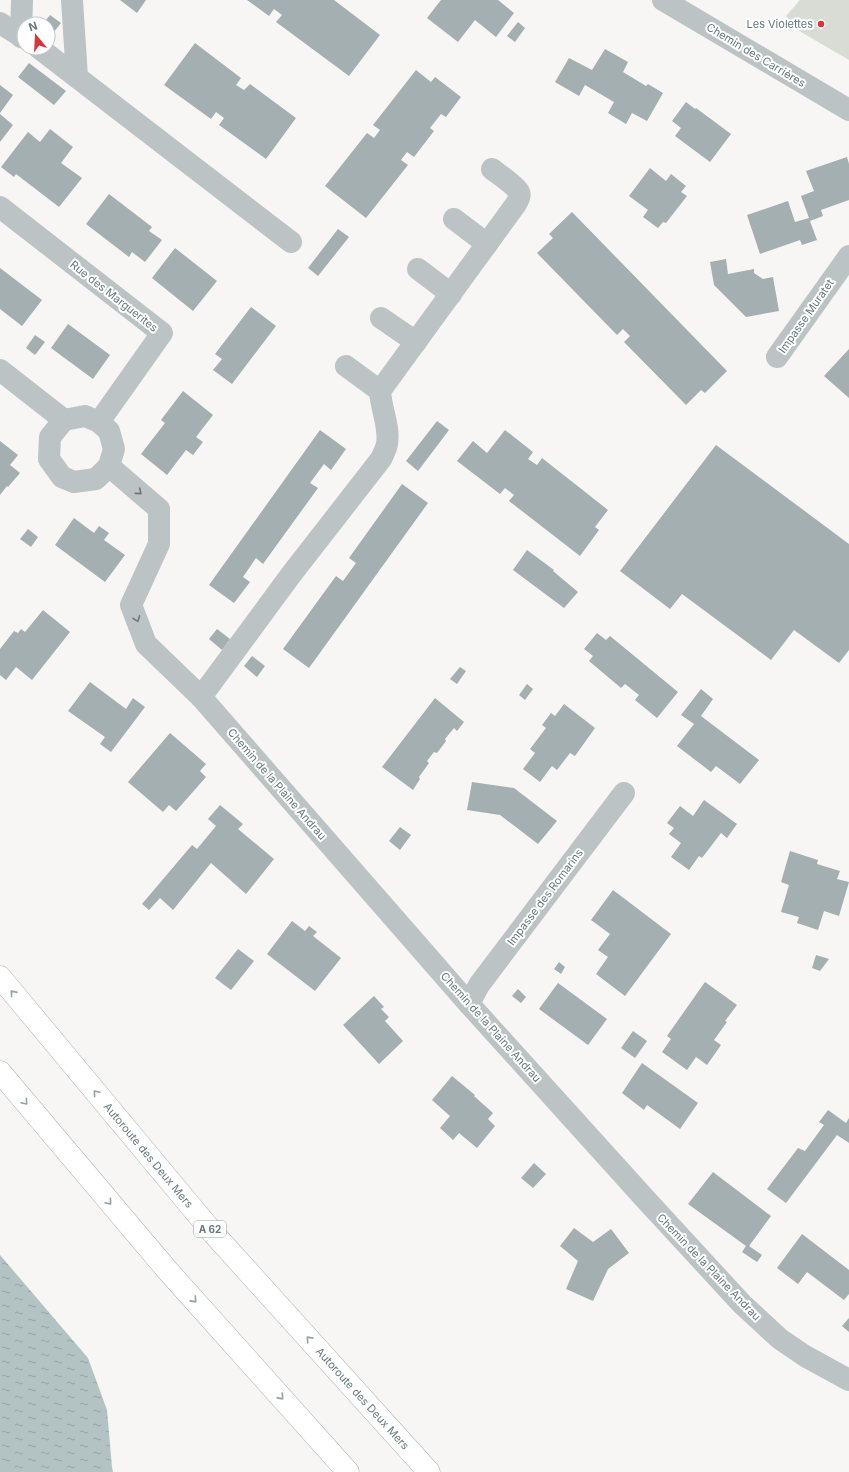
<svg xmlns="http://www.w3.org/2000/svg" width="849" height="1472" font-family="Inter,sans-serif">
<defs>
<pattern id="water-ripples" width="26" height="14" patternUnits="userSpaceOnUse"><rect width="26" height="14" fill="#b3c3c4"/><path d="M2 4q2-2 4 0t4 0M15 11q2-2 4 0t4 0" fill="none" stroke="#95a3a4"/></pattern>
</defs>
<rect width="100%" height="100%" fill="#f7f6f4"/>
<path fill="#d8dcd4" d="M800,0H849V60L801,32L786,16Z"/>
<path fill="url(#water-ripples)" d="M0,1255L88,1358L107,1410L112,1467L113,1472H0Z"/>
<g fill="#a3afb1">
<path d="M120,0H146L137,13Z"/>
<path d="M247,0H334L380,35L349,76L276,22L282,15L274,9L269,16Z"/>
<path d="M441,0H498L514,13L496,37L475,20L458,42L427,18Z"/>
<path d="M50,15L61,23L50,37L48,35V24H43Z"/>
<path d="M518,22L525,28L515,42L507,36Z"/>
<path d="M195,43L241,78L236,85L244,90L250,84L296,118L266,159L219,125L224,118L216,112L211,119L164,85Z"/>
<path d="M605,49L628,62L623,72L646,86L648,84L663,93L647,121L632,113L626,124L608,113L614,102L585,85L579,96L555,82L569,58L592,70Z"/>
<path d="M29,63L66,91L54,105L18,77Z"/>
<path d="M416,70L431,82L435,77L461,97L446,117L441,114L430,128L434,131L414,157L407,152L401,160L408,165L366,218L325,186L367,133L374,138L380,130L373,125Z"/>
<path d="M0,85L13,95L0,113Z"/>
<path d="M686,102L695,109L696,108L731,134L710,162L675,136L681,128L672,121Z"/>
<path d="M0,114L13,125L0,142Z"/>
<path d="M50,129L73,147L61,163L82,178L59,207L16,174L14,177L1,167L28,132L40,142Z"/>
<path d="M847,157L849,164V200L821,210L823,216L810,221L817,240L802,245L800,240L760,254L747,215L788,201L795,222L809,218L801,196L814,191L806,171Z"/>
<path d="M650,168L666,181L671,174L686,186L681,192L687,196L666,223L663,222L658,228L643,217L648,210L629,196Z"/>
<path d="M109,194L152,227L149,231L162,240L145,262L132,252L129,257L86,224Z"/>
<path d="M572,212L727,371L705,393L701,390L686,405L624,342L630,336L623,329L617,335L537,253L553,238L549,234Z"/>
<path d="M338,229L349,237L318,276L308,268Z"/>
<path d="M175,248L217,281L193,311L152,278Z"/>
<path d="M726,259L728,274L754,269V273L763,279L773,277L779,311L746,317L714,285L710,262Z"/>
<path d="M0,268L42,300L22,326L0,309Z"/>
<path d="M251,307L276,326L232,384L213,370L222,359L215,354Z"/>
<path d="M68,324L110,355L93,379L51,348Z"/>
<path d="M35,335L45,342L35,355L26,348Z"/>
<path d="M849,349V398L824,376Z"/>
<path d="M183,391L213,415L196,437L203,442L193,455L186,450L167,475L141,454L165,423L161,420Z"/>
<path d="M437,421L449,430L418,471L406,461Z"/>
<path d="M320,430L346,449L331,470L324,464L310,483L318,488L263,564L256,558L243,577L250,582L234,603L209,585Z"/>
<path d="M505,430L533,452L528,459L537,465L542,458L608,510L595,527L599,530L580,556L509,501L514,495L505,488L500,494L457,461L473,441L487,453Z"/>
<path d="M0,441L18,455L10,465L20,473L8,487L7,486L0,495Z"/>
<path d="M716,445L849,544V650L839,663L794,630L771,660L682,594L670,609L620,571Z"/>
<path d="M402,484L428,503L309,668L283,649L336,576L343,581L356,563L349,558Z"/>
<path d="M74,518L94,533L99,526L109,533L104,540L125,555L105,582L55,545Z"/>
<path d="M28,529L38,537L31,547L20,539Z"/>
<path d="M527,550L554,570L553,571L578,592L564,608L513,570Z"/>
<path d="M43,610L70,632L32,680L16,667L6,680L0,675V649L14,631L18,633L21,629L25,632Z"/>
<path d="M217,629L230,639L222,650L209,639Z"/>
<path d="M597,633L606,640L610,636L678,692L657,718L635,700L639,695L625,684L621,688L589,661L593,656L584,649Z"/>
<path d="M252,656L265,666L257,677L244,666Z"/>
<path d="M460,667L466,671L457,684L450,679Z"/>
<path d="M90,682L126,709L133,698L145,707L111,752L100,744L105,737L68,711Z"/>
<path d="M527,684L533,689L525,700L519,695Z"/>
<path d="M701,689L713,699L701,716L759,760L740,784L716,766L711,772L677,746L694,724L681,715Z"/>
<path d="M435,698L464,722L457,731L454,728L445,739L446,741L437,753L434,752L427,761L429,763L419,777L420,779L413,790L382,767Z"/>
<path d="M564,704L595,728L575,756L570,753L557,770L552,766L540,782L523,769L535,753L530,749L546,728L542,725L551,713L555,716Z"/>
<path d="M170,733L206,764L200,771L206,777L176,811L169,805L163,812L128,782Z"/>
<path d="M472,782L514,788L557,821L538,844L500,815L467,810Z"/>
<path d="M704,800L737,824L727,838L721,833L702,858L699,856L689,870L671,857L681,843L669,834L674,828L667,823L680,806L693,816Z"/>
<path d="M220,805L243,824L238,829L274,859L246,894L211,863L173,910L160,898L149,910L142,904L192,845L197,849L216,826L208,819Z"/>
<path d="M400,827L411,835L400,850L389,841Z"/>
<path d="M790,851L818,860L817,864L840,871L837,879L849,882L839,916L824,911L818,930L797,923L799,917L781,912L789,885L781,882Z"/>
<path d="M613,890L671,934L625,996L596,974L608,957L598,950L610,934L591,920Z"/>
<path d="M292,921L305,931L309,926L317,932L313,936L341,958L315,991L267,954Z"/>
<path d="M238,949L254,961L231,990L215,978Z"/>
<path d="M816,955L829,959L820,971L812,968Z"/>
<path d="M559,962L565,967L561,974L554,969Z"/>
<path d="M705,982L737,1005L725,1021L727,1022L714,1040L721,1045L707,1065L696,1057L687,1070L662,1052L671,1039L667,1036Z"/>
<path d="M558,983L607,1019L588,1045L539,1009Z"/>
<path d="M518,989L526,997L521,1003L512,996Z"/>
<path d="M374,996L384,1007L381,1009L389,1017L385,1021L403,1041L379,1064L343,1025Z"/>
<path d="M633,1031L647,1041L635,1058L621,1048Z"/>
<path d="M642,1063L698,1103L680,1129L647,1105L644,1110L622,1093Z"/>
<path d="M452,1076L475,1095L474,1096L493,1113L488,1119L495,1126L477,1148L459,1133L453,1140L440,1128L450,1116L432,1100Z"/>
<path d="M828,1110L846,1123L849,1118V1143L837,1135L786,1203L767,1189L798,1148L805,1151L824,1125L819,1122Z"/>
<path d="M534,1163L546,1174L533,1188L521,1178Z"/>
<path d="M713,1172L771,1216L749,1246L762,1255L757,1262L742,1252L746,1246L688,1204Z"/>
<path d="M574,1228L593,1242L611,1229L629,1253L608,1269L593,1301L566,1289L578,1261L560,1246Z"/>
<path d="M802,1234L849,1270V1294L844,1300L807,1272L798,1284L777,1268Z"/>
<path d="M849,1318V1332L842,1326Z"/>
</g>
<g fill="none" stroke-linecap="round" stroke-linejoin="round">
<g stroke="#b0b6b8" stroke-width="23">
<g id="highway">
<path id="s1" d="M0,977L214,1234L429,1472"/>
<path d="M0,1072L168,1271L348,1472"/>
</g>
</g>
<g stroke="#bcc3c4" stroke-width="22">
<path d="M72,0L77,77"/>
<path d="M663,0L849,110"/>
<path d="M0,23L24,38"/>
<path d="M21,37L22,0"/>
<path d="M39,48L291,242"/>
<path d="M0,207L162,333L99,422"/>
<path d="M454,219L487,244"/>
<path d="M418,269L451,294"/>
<path d="M381,318L416,342"/>
<path d="M777,357L849,256"/>
<path d="M346,366L380,391C381,409 390,427 387,444C386,449 383,455 381,459L290,576L201,697L469,1004L648,1202L742,1304L780,1339L805,1356L849,1380"/>
<path d="M0,370L64,420"/>
<path d="M380,391L516,204C518,200 521,196 519,192C515,185 498,174 492,169"/>
<path d="M85,416L99,422L109,431L114,449L109,466L96,479L74,482L62,477L49,459L50,437L64,420Z"/>
<path d="M109,466L159,509V544L131,605L146,644L201,697"/>
<path d="M469,1004L479,985L624,793"/>
</g>
<use href="#highway" stroke="#fff" stroke-width="22"/>
</g>
<defs><path id="oneway-chevron" d="M-2-3.5L2.5 0L-2 3.5" fill="none" stroke-width="1.6" stroke-linecap="round" stroke-linejoin="round"/></defs>
<g stroke="#64797d">
<use href="#oneway-chevron" transform="translate(139 492) rotate(40)"/>
<use href="#oneway-chevron" transform="translate(137 619) rotate(69)"/>
</g>
<g stroke="#92a1a4">
<use href="#oneway-chevron" transform="translate(13 993) rotate(-129)"/>
<use href="#oneway-chevron" transform="translate(96 1093) rotate(-130)"/>
<use href="#oneway-chevron" transform="translate(25 1102) rotate(50)"/>
<use href="#oneway-chevron" transform="translate(109 1202) rotate(50)"/>
<use href="#oneway-chevron" transform="translate(194 1300) rotate(48)"/>
<use href="#oneway-chevron" transform="translate(309 1339) rotate(-132)"/>
<use href="#oneway-chevron" transform="translate(281 1397) rotate(48)"/>
</g>
<circle fill="#d6353a" stroke="#fff" stroke-width="1.5" cx="821" cy="24" r="4"/>
<g text-anchor="middle" dominant-baseline="central" stroke-width="4" stroke-linejoin="round" paint-order="stroke">
<rect fill="#fff" stroke="#92a1a4" stroke-width="1" x="194" y="1221" width="32" height="16" rx="3"/>
<g font-size="10" font-weight="bold" fill="#64797d">
<text x="210" y="1229">A 62</text>
</g>
<g font-size="11" fill="#64797d" stroke="#fff" text-anchor="end">
<text x="813" y="24">Les Violettes</text>
</g>
<g font-size="11" fill="#64797d" stroke="#fff">
<text transform="translate(756 55) rotate(31)">Chemin des Carrières</text>
<text transform="translate(114 296) rotate(38)">Rue des Marguerites</text>
<text transform="translate(806 316) rotate(-55)">Impasse Muratet</text>
<text transform="translate(277 784) rotate(49)">Chemin de la Plaine Andrau</text>
<text transform="translate(545 897) rotate(-53)">Impasse des Romarins</text>
<text transform="translate(491 1027) rotate(48)">Chemin de la Plaine Andrau</text>
<text stroke="none"><textPath href="#s1" startOffset="232">Autoroute des Deux Mers</textPath></text>
<text transform="translate(709 1267) rotate(46)">Chemin de la Plaine Andrau</text>
<text stroke="none"><textPath href="#s1" startOffset="556">Autoroute des Deux Mers</textPath></text>
</g>
</g>
<g transform="translate(36 36) rotate(342)"><circle r="19" fill="#ffffff" stroke="#c1c9cb"/>
<path d="M0-3L7 15L0 10L-7 15Z" fill="#d6353a"/>
<text y="-6" font-size="11" font-weight="bold" text-anchor="middle" fill="#64797d">N</text>
</g>
</svg>
